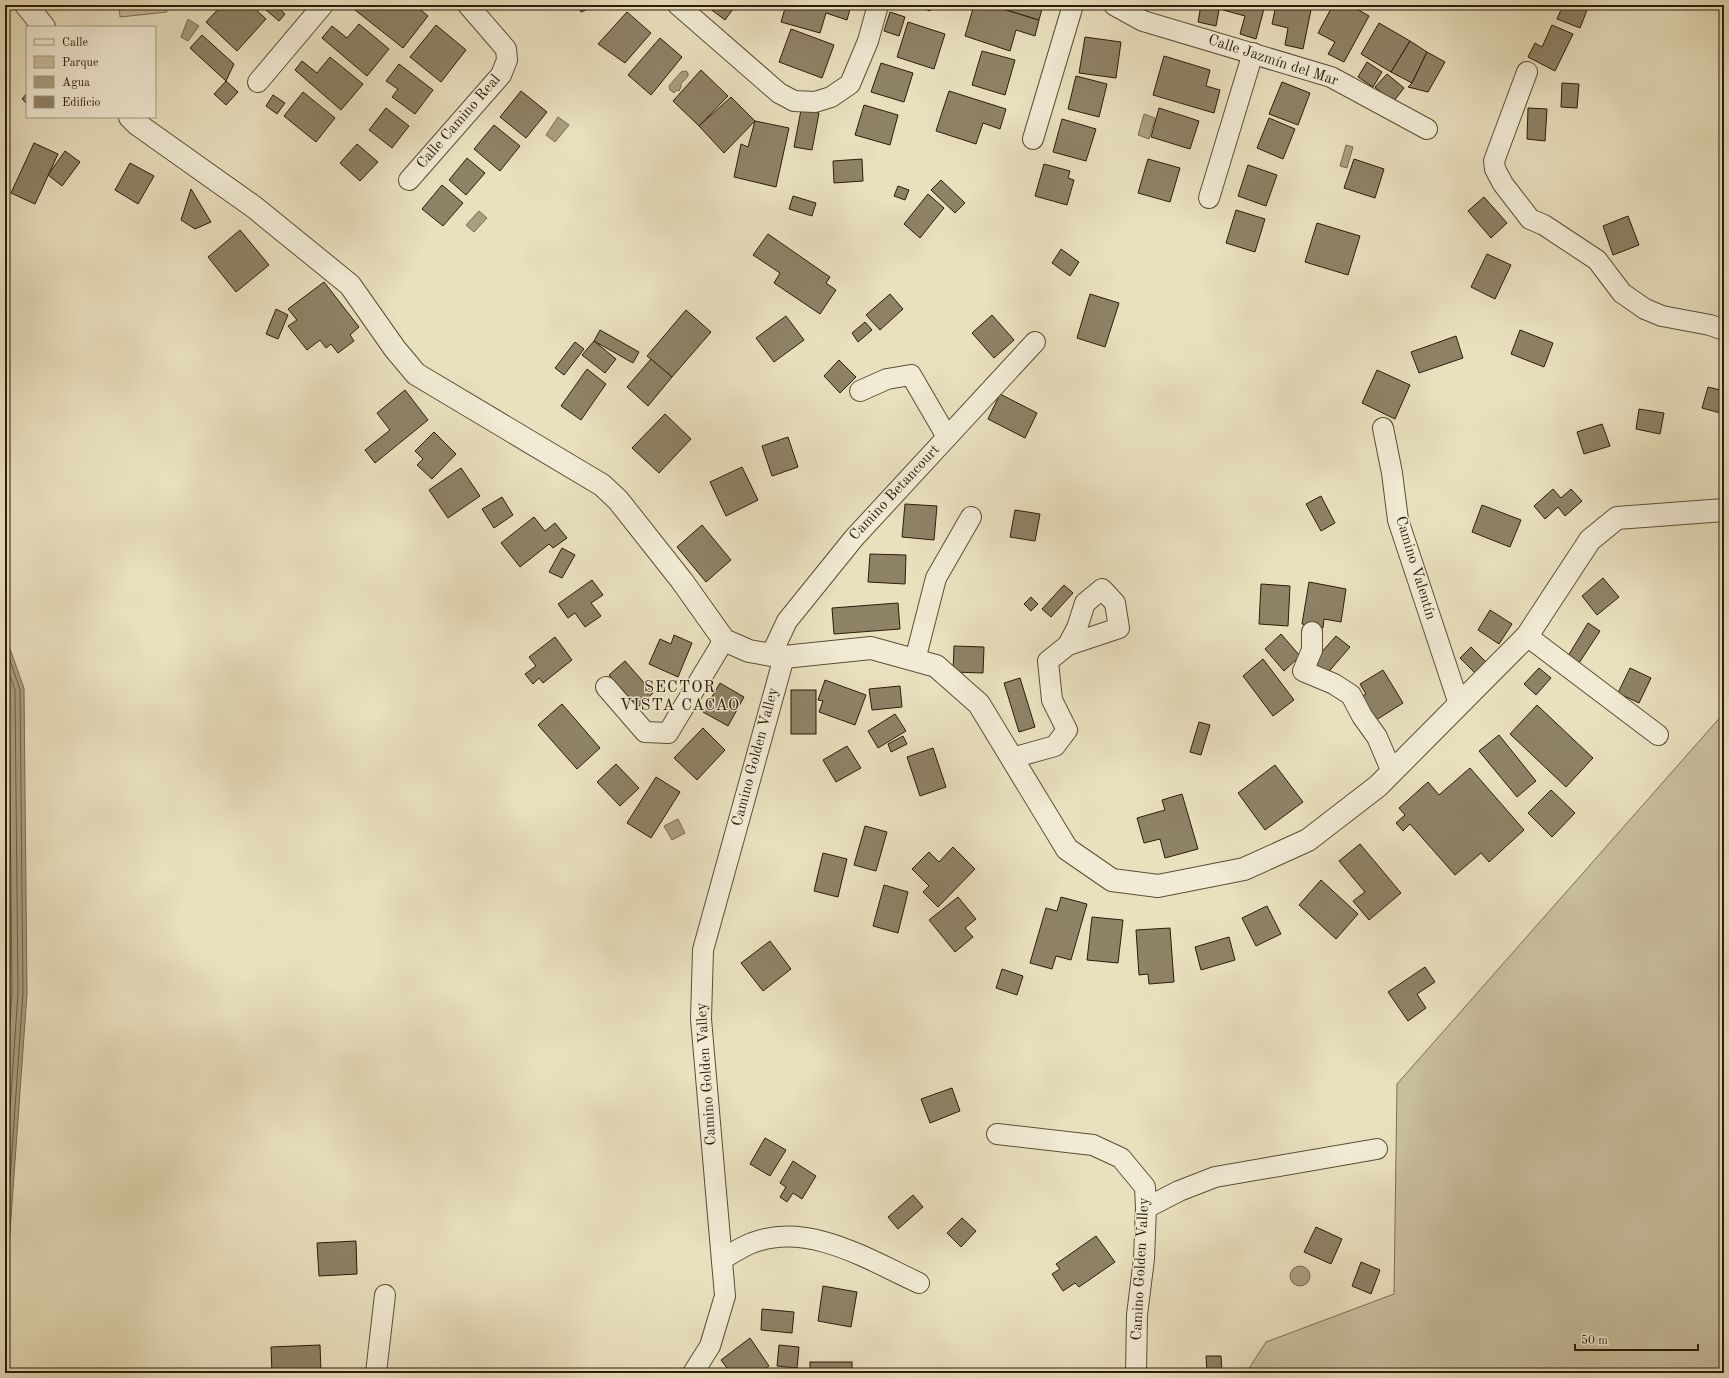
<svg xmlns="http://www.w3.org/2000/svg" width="1729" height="1378" font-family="'Old Standard TT',serif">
<rect width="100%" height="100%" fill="#e9e0be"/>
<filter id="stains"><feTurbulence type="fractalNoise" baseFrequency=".005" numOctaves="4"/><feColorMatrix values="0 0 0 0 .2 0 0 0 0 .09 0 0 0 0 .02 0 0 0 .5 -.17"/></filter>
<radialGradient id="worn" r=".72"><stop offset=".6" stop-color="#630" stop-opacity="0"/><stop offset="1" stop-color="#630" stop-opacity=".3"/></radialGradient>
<g fill="#c9bf9f" stroke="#7a6e54">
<path d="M119,5H166L167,12L120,17Z"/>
<path d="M1724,713V1373H1246L1266,1342L1394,1294L1397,1084Z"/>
</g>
<g fill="#a99e80" stroke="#776a50">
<path d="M188,19L199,26L188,41L181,37Z"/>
<path d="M686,71L688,73V76L681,84V87L679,91L677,90L674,93L670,90L669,86L681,72Z"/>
<path d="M1144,114L1155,118L1149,139L1138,135Z"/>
<path d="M558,117L569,125L555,142L546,135Z"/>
<path d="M1346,145L1353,147L1347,168L1340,166Z"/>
<path d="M479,211L487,218L474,232L466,225Z"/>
<path d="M5,635L24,688L27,994L7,1273H5Z"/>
<path d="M678,819L685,833L672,840L664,826Z"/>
<circle cx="1300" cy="1276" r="10"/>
</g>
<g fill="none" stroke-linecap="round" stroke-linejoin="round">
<g stroke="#6a5e44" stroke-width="1">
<path d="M5,647L20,689L23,993L5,1251"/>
<path d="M5,662L15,690L18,993L5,1180"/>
<path d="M5,680L9,691L12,993L5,1094"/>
</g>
</g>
<g fill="#8e8267" stroke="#2c1d08">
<path d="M222,5H251L266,19L237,51L206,22Z"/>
<path d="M260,5H275L285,14L279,21Z"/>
<path d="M351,5H415L428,16L403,48L350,6Z"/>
<path d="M578,5H598L581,12Z"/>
<path d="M705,5H736L725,20Z"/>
<path d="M786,5H851L847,20L826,13L820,33L781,22Z"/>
<path d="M914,5H932L930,11Z"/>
<path d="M974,5H990L1039,20L1035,36L1016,30L1010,51L965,36Z"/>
<path d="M990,5H1043L1039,20Z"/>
<path d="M1201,5H1220L1216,26L1198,22Z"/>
<path d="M1224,5H1265L1256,39L1240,34L1245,16L1223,10Z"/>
<path d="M1276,5H1312L1303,49L1285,45L1288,28L1272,24Z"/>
<path d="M1333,5H1350L1369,16L1344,62L1328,54L1335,42L1318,33Z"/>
<path d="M1563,5H1589L1580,28L1557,19Z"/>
<path d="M627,12L651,33L625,63L598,44Z"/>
<path d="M890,12L905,17L899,36L884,31Z"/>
<path d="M908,22L945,34L934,69L897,57Z"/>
<path d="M1379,23L1410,41L1391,72L1361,54Z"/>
<path d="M359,24L389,49L367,76L322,38L332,26L347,38Z"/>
<path d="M436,25L466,50L441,82L410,57Z"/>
<path d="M1552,25L1573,34L1555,71L1528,57L1535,43L1542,47Z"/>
<path d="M791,29L834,45L822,78L779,62Z"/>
<path d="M202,35L234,64L226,81L190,48Z"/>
<path d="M1085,37L1121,42L1116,78L1079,73Z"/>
<path d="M660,38L682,57L651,95L628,75Z"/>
<path d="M1410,41L1427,52L1412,83L1391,72Z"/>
<path d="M982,51L1015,60L1005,95L972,85Z"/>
<path d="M1427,52L1445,62L1428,92L1408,87L1412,83Z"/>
<path d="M1164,56L1210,70L1206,86L1220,90L1214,113L1153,95Z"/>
<path d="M330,57L363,84L341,110L295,70L302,61L317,73Z"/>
<path d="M1367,62L1382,72L1373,87L1358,77Z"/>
<path d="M881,63L913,73L904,102L871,92Z"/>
<path d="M399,64L433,90L415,114L392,97L398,89L386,81Z"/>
<path d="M701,70L728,96L699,126L673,101Z"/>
<path d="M1387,74L1404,88L1393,102L1375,87Z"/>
<path d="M1076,76L1107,84L1099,117L1068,109Z"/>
<path d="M226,81L238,92L226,105L214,94Z"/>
<path d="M1282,82L1310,93L1298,125L1269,114Z"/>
<path d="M1562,83L1579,84L1577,108L1561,107Z"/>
<path d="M521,91L547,112L526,138L500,117Z"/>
<path d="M949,91L1006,109L1000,129L983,123L976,144L936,131Z"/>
<path d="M303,92L335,118L316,142L284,116Z"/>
<path d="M27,93V104L22,99Z"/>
<path d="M273,95L285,103L277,114L266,106Z"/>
<path d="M731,97L755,121L724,153L699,126Z"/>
<path d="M864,105L898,115L890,145L855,135Z"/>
<path d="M386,108L409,126L392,148L369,130Z"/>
<path d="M1159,108L1199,121L1190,149L1151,137Z"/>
<path d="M1528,108L1547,109L1545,141L1527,139Z"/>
<path d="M801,110L819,113L812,150L794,147Z"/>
<path d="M1269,118L1295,129L1283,159L1257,148Z"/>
<path d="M1062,119L1096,129L1086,161L1053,152Z"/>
<path d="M755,121L789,128L776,187L734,177L741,144L748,147Z"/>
<path d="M494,125L520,146L500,171L474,149Z"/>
<path d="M34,143L58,154L35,204L11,193Z"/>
<path d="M357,144L378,162L360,181L340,163Z"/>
<path d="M65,151L80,162L62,186L48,175Z"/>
<path d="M467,158L485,173L466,195L449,180Z"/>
<path d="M862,159L863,181L834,183L833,161Z"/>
<path d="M1148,159L1180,168L1170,202L1138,193Z"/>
<path d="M1354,159L1384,169L1375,198L1344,188Z"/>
<path d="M130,163L154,176L138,204L115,190Z"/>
<path d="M1044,164L1070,171L1068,178L1074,180L1067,205L1035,196Z"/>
<path d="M1248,165L1277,175L1266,206L1238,196Z"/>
<path d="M941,180L965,203L955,213L931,190Z"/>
<path d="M442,185L463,203L443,226L422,209Z"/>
<path d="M898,186L909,190L905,200L894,196Z"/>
<path d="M191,189L211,222L195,229L181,220Z"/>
<path d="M928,194L944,208L920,238L904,224Z"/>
<path d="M793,196L816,203L812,216L789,209Z"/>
<path d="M1484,197L1507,223L1491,238L1468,211Z"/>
<path d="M1236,210L1265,219L1255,252L1226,243Z"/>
<path d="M1628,216L1639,245L1613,255L1603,226Z"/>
<path d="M1317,223L1360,236L1348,275L1305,262Z"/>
<path d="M240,230L269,265L236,292L208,257Z"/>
<path d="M768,234L830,277L826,283L836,290L820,314L774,283L780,273L753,255Z"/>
<path d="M1061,249L1079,262L1070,276L1052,263Z"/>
<path d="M1487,254L1511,265L1495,299L1471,287Z"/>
<path d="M324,282L359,327L350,335L354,341L338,353L331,344L326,348L320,340L307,350L288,326L297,320L288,309Z"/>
<path d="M890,294L903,309L880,330L866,315Z"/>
<path d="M1090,294L1119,303L1105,347L1077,338Z"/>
<path d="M276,309L288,315L278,339L266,334Z"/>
<path d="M686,310L711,332L672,377L647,356Z"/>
<path d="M992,315L1014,340L994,358L972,333Z"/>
<path d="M786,316L804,340L774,362L756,338Z"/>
<path d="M865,322L872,330L858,342L852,333Z"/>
<path d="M600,330L639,352L633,363L594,341Z"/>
<path d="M1520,330L1553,343L1544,367L1511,354Z"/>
<path d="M1456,336L1463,358L1419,373L1411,352Z"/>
<path d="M594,341L616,359L605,373L582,355Z"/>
<path d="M575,342L584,349L564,375L555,368Z"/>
<path d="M651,359L672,377L648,406L627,387Z"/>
<path d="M839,360L856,377L840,393L824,376Z"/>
<path d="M587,369L606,384L581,420L561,406Z"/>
<path d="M1377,370L1410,385L1395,419L1362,403Z"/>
<path d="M1708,387L1724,391V414L1702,408Z"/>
<path d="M405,390L428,420L375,463L365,450L390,430L377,413Z"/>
<path d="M1000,394L1037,413L1025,438L988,419Z"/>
<path d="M1639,409L1664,413L1660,434L1636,429Z"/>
<path d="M665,414L691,439L659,473L632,448Z"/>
<path d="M1602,424L1610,446L1584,454L1577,432Z"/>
<path d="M434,432L456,454L432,479L417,465L423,459L415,451Z"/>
<path d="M788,437L798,467L772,476L762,446Z"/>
<path d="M742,467L758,500L726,516L710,482Z"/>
<path d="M461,468L480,496L448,518L429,490Z"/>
<path d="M1553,489L1561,498L1571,489L1582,501L1565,516L1558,507L1545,519L1534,506Z"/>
<path d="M1321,496L1335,523L1321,531L1306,504Z"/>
<path d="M502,497L513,515L494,528L482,509Z"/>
<path d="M905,504L937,506L934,540L902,537Z"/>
<path d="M1482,505L1521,520L1510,547L1472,532Z"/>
<path d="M1015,510L1040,514L1035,541L1010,537Z"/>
<path d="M534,517L545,531L555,523L567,538L553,548L549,544L520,567L501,543Z"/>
<path d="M702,525L731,560L706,582L677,547Z"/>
<path d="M562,548L575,555L562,578L549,572Z"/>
<path d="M870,554L906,555L905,584L868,582Z"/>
<path d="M1603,578L1619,597L1597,615L1582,596Z"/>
<path d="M592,580L603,595L591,603L601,616L585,627L575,613L568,618L558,604Z"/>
<path d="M1309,582L1346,589L1341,622L1324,619L1323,628L1302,624Z"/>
<path d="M1261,584L1290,586L1288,626L1259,624Z"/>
<path d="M1064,585L1073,593L1051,617L1042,609Z"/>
<path d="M1031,597L1038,604L1031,611L1024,604Z"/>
<path d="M898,603L900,629L834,634L832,608Z"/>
<path d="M1490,610L1512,624L1499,644L1478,630Z"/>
<path d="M1588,623L1600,631L1579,663L1568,656Z"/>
<path d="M1281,634L1300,656L1284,671L1265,649Z"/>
<path d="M674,635L692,643L678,677L649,664L660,639L671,644Z"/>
<path d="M1336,636L1350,647L1325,676L1311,664Z"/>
<path d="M555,637L572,660L543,683L539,678L533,684L525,674L536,666L529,657Z"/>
<path d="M954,646L984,647L983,673L953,672Z"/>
<path d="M1471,647L1488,664L1477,675L1460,658Z"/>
<path d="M1263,659L1294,700L1273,716L1243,676Z"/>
<path d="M625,661L653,693L638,707L609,675Z"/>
<path d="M1539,668L1551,678L1536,695L1524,684Z"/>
<path d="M1630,668L1651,678L1639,703L1618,693Z"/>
<path d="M1383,670L1403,703L1373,722L1359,698L1366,694L1360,684Z"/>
<path d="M1020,678L1035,727L1019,732L1004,683Z"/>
<path d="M825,680L866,695L855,725L819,712L823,701L818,700Z"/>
<path d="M720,683L744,697L728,726L703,712Z"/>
<path d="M900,686L902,707L872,710L869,689Z"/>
<rect x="791" y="690" width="25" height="44"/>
<path d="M562,704L600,748L577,769L538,725Z"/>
<path d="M1537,705L1593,758L1566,787L1510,734Z"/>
<path d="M895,714L906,731L878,748L868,731Z"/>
<path d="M1199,722L1210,725L1201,755L1190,752Z"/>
<path d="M703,728L725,750L697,780L674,758Z"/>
<path d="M1499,735L1536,781L1517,797L1479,751Z"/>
<path d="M903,736L907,744L891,752L888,744Z"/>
<path d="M847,746L861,768L836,782L823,760Z"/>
<path d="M933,748L946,787L920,796L907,757Z"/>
<path d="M616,764L639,788L620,806L597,782Z"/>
<path d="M1275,765L1303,802L1265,830L1238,793Z"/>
<path d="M1470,768L1524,830L1489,862L1481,853L1455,875L1410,824L1403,831L1396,823L1405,815L1399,808L1428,782L1439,795Z"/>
<path d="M656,777L680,792L651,838L627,823Z"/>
<path d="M1551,790L1575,813L1552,837L1528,813Z"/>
<path d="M1182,794L1198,849L1165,858L1160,839L1144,843L1137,818L1165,810L1162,800Z"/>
<path d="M865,826L887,832L876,871L854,865Z"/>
<path d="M1360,844L1401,893L1369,920L1353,901L1365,892L1339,861Z"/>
<path d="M953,847L975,869L938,907L923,892L929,886L912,869L929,852L939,862Z"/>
<path d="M823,853L847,859L838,897L814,891Z"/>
<path d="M1321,880L1358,914L1336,939L1299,905Z"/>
<path d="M884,885L908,892L898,933L873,926Z"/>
<path d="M958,897L976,919L965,928L973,937L955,952L929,920Z"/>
<path d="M1061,897L1087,904L1071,960L1056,956L1052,969L1030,963L1046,908L1057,911Z"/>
<path d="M1267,906L1281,934L1256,946L1242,918Z"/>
<path d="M1092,917L1123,920L1118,963L1087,960Z"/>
<path d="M1170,928L1174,982L1149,984L1148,974L1139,975L1136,930Z"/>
<path d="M1229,937L1235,960L1201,970L1195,947Z"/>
<path d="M770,941L791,969L763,991L741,963Z"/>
<path d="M1425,967L1435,982L1417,994L1426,1008L1408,1021L1388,992Z"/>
<path d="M1002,969L1023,976L1017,995L996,988Z"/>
<path d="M952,1088L960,1111L930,1123L921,1099Z"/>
<path d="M765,1138L786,1150L770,1176L750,1164Z"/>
<path d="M793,1161L816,1176L802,1199L793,1193L787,1202L780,1197L786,1187L780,1183Z"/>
<path d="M913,1195L923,1207L898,1229L888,1217Z"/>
<path d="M962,1218L976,1231L961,1247L947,1233Z"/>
<path d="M1316,1227L1342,1239L1331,1264L1304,1252Z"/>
<path d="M1096,1236L1115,1262L1079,1287L1075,1283L1063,1291L1052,1274L1060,1269L1056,1264Z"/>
<path d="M356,1241L357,1274L319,1276L317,1243Z"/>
<path d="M1361,1262L1380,1270L1371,1294L1352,1286Z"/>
<path d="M823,1286L857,1292L851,1327L818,1321Z"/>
<path d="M762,1309L794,1312L792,1333L761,1330Z"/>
<path d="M750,1338L769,1366L759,1373H720L727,1368L721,1360Z"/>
<path d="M320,1345L321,1373H272L271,1347Z"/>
<path d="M779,1345L799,1347L797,1368L777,1366Z"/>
<path d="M1206,1356H1221L1222,1372L1207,1373Z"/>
<rect x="810" y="1362" width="42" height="11"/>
</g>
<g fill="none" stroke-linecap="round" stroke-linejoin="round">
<g stroke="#5b4e36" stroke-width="22">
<g id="minor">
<path d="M678,5L779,93L794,101L815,102L831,97L850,84L868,41L878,5"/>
<path d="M1114,5L1143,21L1331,77L1427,129"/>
<path d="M1527,72L1494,161L1495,169L1503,184L1530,219L1544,225L1597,260L1622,293L1645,309L1662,316L1710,325L1724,330"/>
<path d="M258,82L323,5"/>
<path d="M1033,139L1073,5"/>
<path d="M409,180L501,75L507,60L506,49L468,5"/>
<path d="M1209,198L1253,53"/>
<path d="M860,391L887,379L911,375L947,437"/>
<path d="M1383,428L1392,473L1398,520L1459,704"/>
<path d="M1312,632V650L1303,671L1334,684L1351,695L1362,716L1377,737L1392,772"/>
<path d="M1527,636L1658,735"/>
<path d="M771,655L787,621L854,538L1035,342"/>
<path d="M915,660L936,578L971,517"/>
<path d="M606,687L645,732L668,733L724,640"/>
<path d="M1012,758L1055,746L1067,730L1052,700L1048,661L1068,645L1119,628L1115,603L1102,589L1085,603L1077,628L1068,645"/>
<path d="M997,1134L1093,1145L1121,1158L1145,1187L1146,1208L1144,1259L1137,1315L1136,1373"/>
<path d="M1146,1208L1179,1191L1215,1177L1377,1149"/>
<path d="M722,1259C732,1254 741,1247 752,1243C808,1221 869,1260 919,1283"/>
<path d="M376,1373L385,1295"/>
<path d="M693,1373L710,1346L725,1296L701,1019L703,950L784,657"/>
</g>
</g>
<g stroke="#5b4e36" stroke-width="24">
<g id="tertiary">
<path d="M26,5L44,27"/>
<path d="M130,117L137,124L254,207L350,285L395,349L416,374L602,485L618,500L682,581L724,640L749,651L784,657L871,648L936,666L979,704L1067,849L1112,880L1158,886L1244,869L1308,840L1378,786L1527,636L1590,540L1617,518L1724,510"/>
</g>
</g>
<use href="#minor" stroke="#f1ebd5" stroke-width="20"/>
<use href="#tertiary" stroke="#f1ebd5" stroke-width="22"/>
</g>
<g text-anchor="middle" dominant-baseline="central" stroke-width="3" stroke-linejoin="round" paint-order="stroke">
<g font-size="15" fill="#2c1d08" stroke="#f1ebd5">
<text transform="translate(1273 61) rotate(18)">Calle Jazmín del Mar</text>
<text transform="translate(459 122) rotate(-49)">Calle Camino Real</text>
<text transform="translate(895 493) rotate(-47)">Camino Betancourt</text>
<text transform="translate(1415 568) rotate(73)">Camino Valentín</text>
<text transform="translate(756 757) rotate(-75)">Camino Golden Valley</text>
<text transform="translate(707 1074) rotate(-94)">Camino Golden Valley</text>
<text transform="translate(1141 1269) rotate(-87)">Camino Golden Valley</text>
</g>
<g font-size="16" letter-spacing="1" fill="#2c1d08" stroke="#f1ebd5">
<text x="680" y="688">SECTOR<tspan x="680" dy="18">VISTA CACAO</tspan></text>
</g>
</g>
<rect width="1729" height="1378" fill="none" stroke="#e9e0be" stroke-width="20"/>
<rect x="6" y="6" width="1717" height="1366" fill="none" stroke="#2c1d08" stroke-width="2"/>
<rect x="10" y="10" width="1709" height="1358" fill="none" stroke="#2c1d08"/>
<rect x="26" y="26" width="130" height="92" fill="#f1ebd5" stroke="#a29983"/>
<rect x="34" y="39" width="20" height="6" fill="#f1ebd5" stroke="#a29983"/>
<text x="62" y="46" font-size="12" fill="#2c1d08">Calle</text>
<rect x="34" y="56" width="20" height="12" fill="#c9bf9f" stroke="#a29983"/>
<text x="62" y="66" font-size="12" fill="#2c1d08">Parque</text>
<rect x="34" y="76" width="20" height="12" fill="#a99e80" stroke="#a29983"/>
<text x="62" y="86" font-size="12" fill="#2c1d08">Agua</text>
<rect x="34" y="96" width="20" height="12" fill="#8e8267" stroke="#a29983"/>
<text x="62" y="106" font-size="12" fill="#2c1d08">Edificio</text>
<path d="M1575 1344v6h123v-6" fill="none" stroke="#2c1d08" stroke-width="2"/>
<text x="1581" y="1344" font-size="12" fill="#2c1d08" stroke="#f1ebd5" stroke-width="3" paint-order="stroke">50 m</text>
<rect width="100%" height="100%" filter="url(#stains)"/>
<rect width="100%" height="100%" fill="url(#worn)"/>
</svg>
